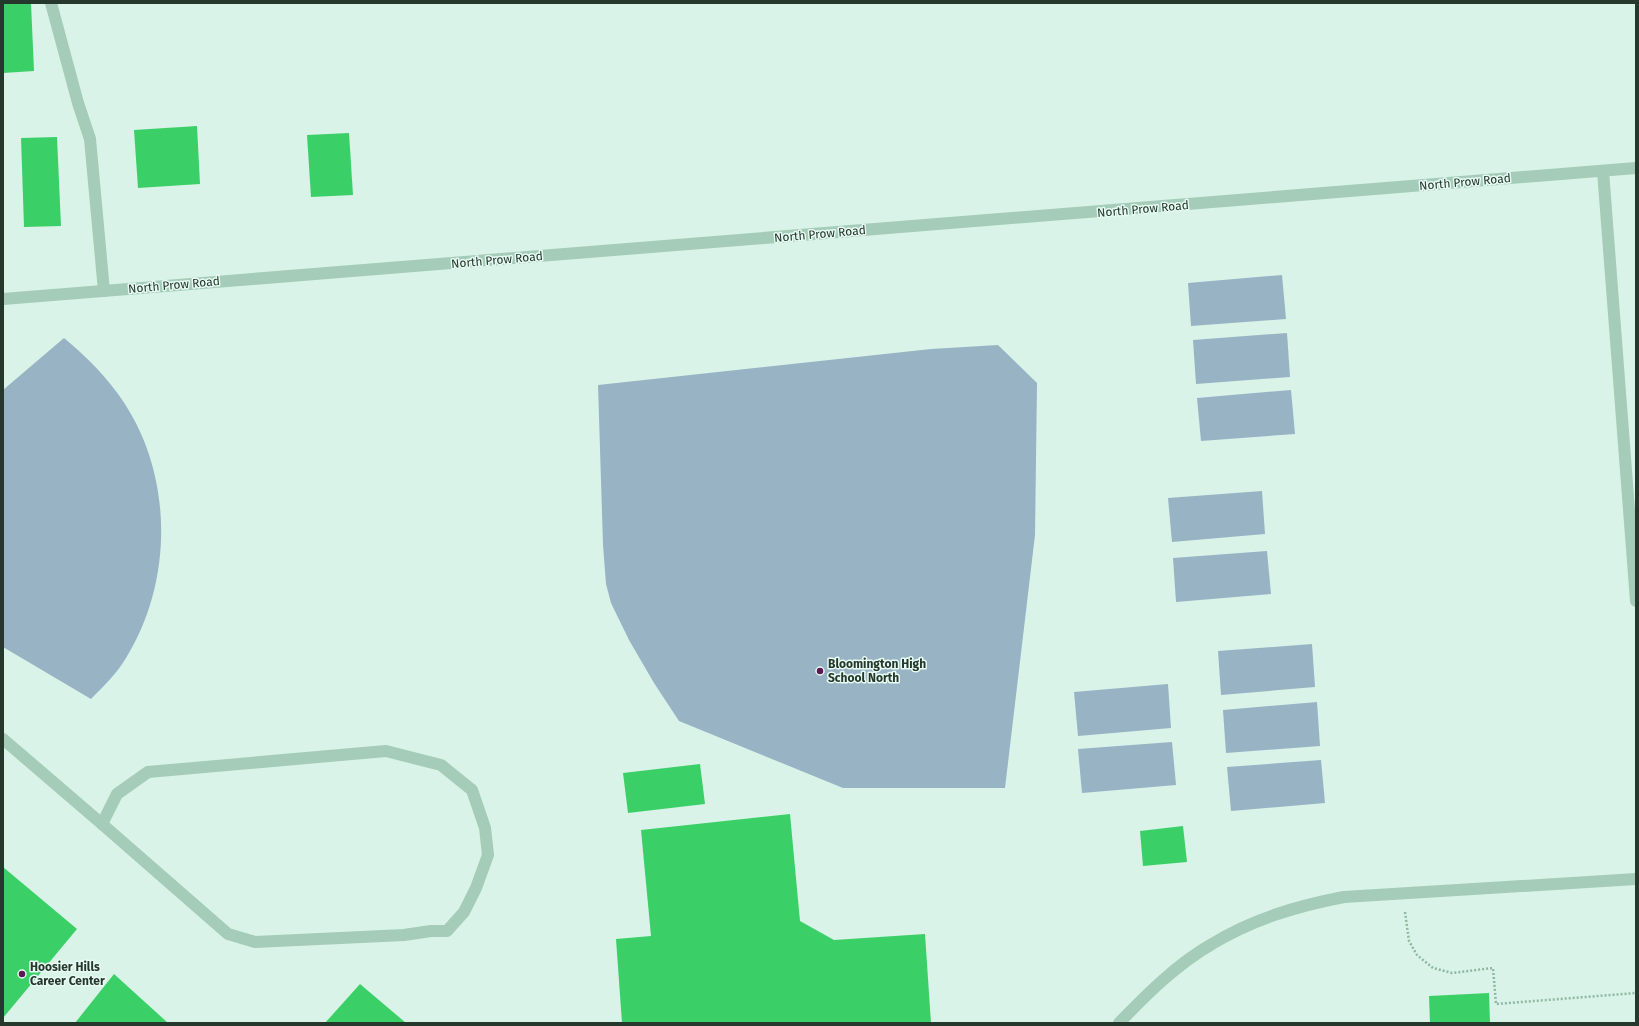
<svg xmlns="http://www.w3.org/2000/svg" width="1639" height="1026" font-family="'Fira Sans',sans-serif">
<rect width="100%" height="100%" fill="#d9f3e8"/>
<g fill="#98b3c4">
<path d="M1282,275L1286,319L1191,326L1188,283Z"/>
<path d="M1287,333L1290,377L1196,384L1193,340Z"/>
<path d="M64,338C83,354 100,370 115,390C173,465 176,577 126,658C117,673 104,686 91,699L3,647V390Z"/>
<path d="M998,345L1037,383L1035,535L1005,788H843L679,721L654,683L629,640L611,603L606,584L603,545L598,385L931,349Z"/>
<path d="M1291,390L1295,434L1201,441L1197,398Z"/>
<path d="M1262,491L1265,534L1172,542L1168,498Z"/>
<path d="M1267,551L1271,594L1176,602L1173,558Z"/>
<path d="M1312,644L1315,687L1221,695L1218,651Z"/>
<path d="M1168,684L1171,728L1078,736L1074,692Z"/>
<path d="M1317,702L1320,746L1226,753L1223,710Z"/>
<path d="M1172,742L1176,785L1082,793L1078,749Z"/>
<path d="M1321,760L1325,803L1231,811L1227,767Z"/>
</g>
<g fill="#3bd067">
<path d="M3,3H31L34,71L3,73Z"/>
<path d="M197,126L200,184L138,188L134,130Z"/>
<path d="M349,133L353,195L311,197L307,135Z"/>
<path d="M57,137L61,226L24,227L21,138Z"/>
<path d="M700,764L705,804L628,813L623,773Z"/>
<path d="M790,814L800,921L834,940L925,934L931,1023H622L616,939L651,936L641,830Z"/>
<path d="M1183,826L1187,862L1143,866L1140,831Z"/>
<path d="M3,867L77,929L3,1018Z"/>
<path d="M114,974L168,1023H75Z"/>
<path d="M360,984L406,1023H325Z"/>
<path d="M1489,993L1490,1023H1430L1429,996Z"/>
</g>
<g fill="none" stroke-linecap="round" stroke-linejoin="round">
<path stroke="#8eb8a2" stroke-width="2.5" stroke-dasharray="2 2" stroke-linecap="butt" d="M1405,912L1409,941L1417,955L1433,968L1452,973L1493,968L1496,1004L1636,993"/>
<g stroke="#a4ccb9" stroke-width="12">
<path d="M51,3L78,103L90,139L104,291"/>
<path d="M1603,171L1636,601"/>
<path d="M3,739L102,824"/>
<path d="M386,751L441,765L472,790L485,828L488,855L476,888L464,912L447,931H431L404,935L255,942L228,934L102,824L117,794L148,772Z"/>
<path d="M1119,1023C1147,994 1177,964 1212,944C1253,919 1297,906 1344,897L1636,879"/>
</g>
<path stroke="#a4ccb9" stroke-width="12" d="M3,299L1636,168"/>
</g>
<g fill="#5c1854" stroke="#e6fbf2" stroke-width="1.5">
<circle cx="820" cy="671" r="4"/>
<circle cx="22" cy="974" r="4"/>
</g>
<g text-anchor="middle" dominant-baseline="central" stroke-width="3" stroke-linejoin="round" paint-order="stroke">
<g font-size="12" fill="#26372c" stroke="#e6fbf2">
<text transform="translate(1465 182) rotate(-5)">North Prow Road</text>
<text transform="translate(1143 209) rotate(-5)">North Prow Road</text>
<text transform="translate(820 234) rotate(-5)">North Prow Road</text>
<text transform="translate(497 260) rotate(-5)">North Prow Road</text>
<text transform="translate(174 285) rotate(-5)">North Prow Road</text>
</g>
<g font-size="12" font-weight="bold" fill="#26372c" stroke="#e6fbf2" text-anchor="start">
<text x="828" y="664">Bloomington High<tspan x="828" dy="14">School North</tspan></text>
<text x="30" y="967">Hoosier Hills<tspan x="30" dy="14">Career Center</tspan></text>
</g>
</g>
<rect width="1639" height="1026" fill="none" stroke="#26372c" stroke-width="8"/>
</svg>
